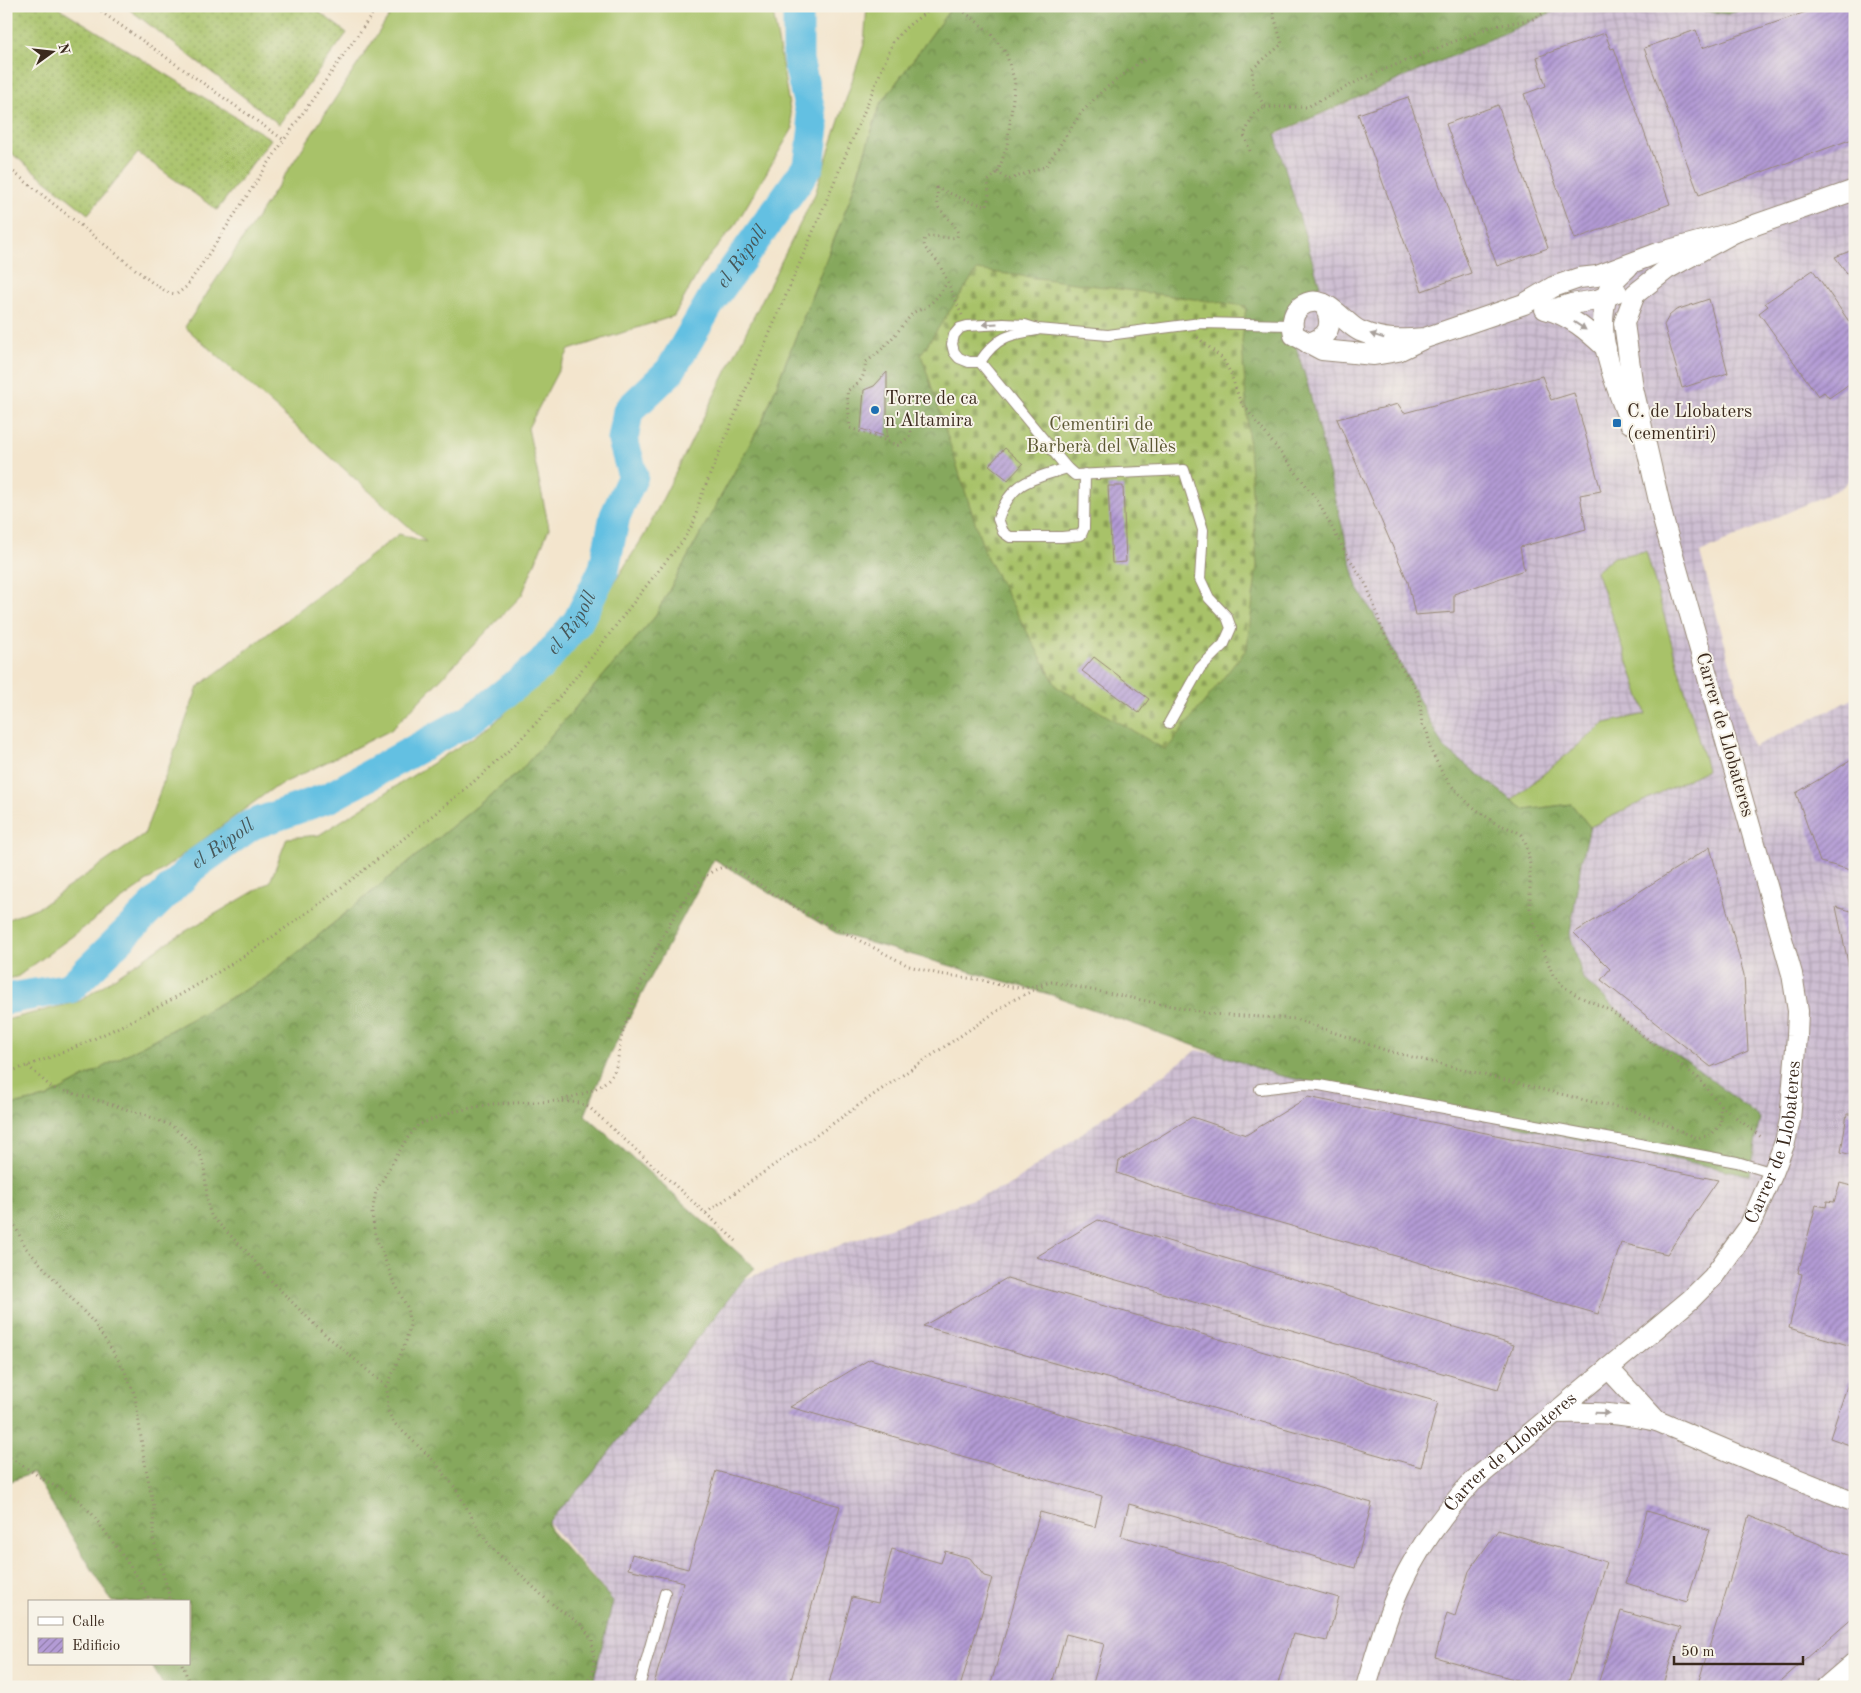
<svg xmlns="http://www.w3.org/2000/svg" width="1861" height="1693" font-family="'Old Standard TT',serif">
<defs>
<pattern id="industrial-grid" width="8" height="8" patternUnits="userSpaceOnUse" patternTransform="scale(1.25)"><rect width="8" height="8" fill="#cdbed2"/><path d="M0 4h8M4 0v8" fill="none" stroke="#b1a3b4"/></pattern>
<pattern id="forest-crowns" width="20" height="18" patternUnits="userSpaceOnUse" patternTransform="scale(1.25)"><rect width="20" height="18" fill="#86a85d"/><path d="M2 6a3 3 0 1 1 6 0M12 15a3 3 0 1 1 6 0" fill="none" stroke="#6f894c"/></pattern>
<pattern id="cemetery-stones" width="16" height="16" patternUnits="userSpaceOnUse" patternTransform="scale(1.25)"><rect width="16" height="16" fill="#a8c269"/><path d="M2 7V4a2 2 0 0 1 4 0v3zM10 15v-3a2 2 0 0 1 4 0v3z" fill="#8a9e56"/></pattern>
<pattern id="garden-dots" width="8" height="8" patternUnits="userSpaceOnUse" patternTransform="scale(1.25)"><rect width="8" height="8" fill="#a8c269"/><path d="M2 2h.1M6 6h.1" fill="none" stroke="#8a9e56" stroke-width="1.8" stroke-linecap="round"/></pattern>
<pattern id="building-hatch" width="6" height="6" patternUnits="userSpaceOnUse" patternTransform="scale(1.25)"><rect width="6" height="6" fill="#b39bd5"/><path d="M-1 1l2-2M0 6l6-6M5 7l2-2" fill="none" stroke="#937fac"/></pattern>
</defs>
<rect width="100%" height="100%" fill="#f7f3e8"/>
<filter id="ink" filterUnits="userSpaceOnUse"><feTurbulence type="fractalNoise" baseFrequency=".02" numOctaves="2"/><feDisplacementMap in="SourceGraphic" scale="10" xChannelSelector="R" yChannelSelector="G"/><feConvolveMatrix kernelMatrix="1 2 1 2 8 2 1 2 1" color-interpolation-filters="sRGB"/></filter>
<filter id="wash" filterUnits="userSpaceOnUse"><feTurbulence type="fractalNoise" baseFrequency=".0096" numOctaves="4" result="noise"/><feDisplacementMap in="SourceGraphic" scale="20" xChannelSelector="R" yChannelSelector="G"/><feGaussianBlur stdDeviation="1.12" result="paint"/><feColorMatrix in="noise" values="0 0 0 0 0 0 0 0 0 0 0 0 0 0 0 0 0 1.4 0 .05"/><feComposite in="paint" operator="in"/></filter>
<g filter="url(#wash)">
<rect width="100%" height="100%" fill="#f3e5cd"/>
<path fill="url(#industrial-grid)" d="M1566,6H1667L1728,14L1747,6H1855V475L1841,488L1700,553L1753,747L1855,698V1687H581L613,1601L548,1522L744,1279L1007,1187L1197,1050L1749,1174L1691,1064L1651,1039L1583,979L1570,934L1581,863L1590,827L1571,804L1525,810L1443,747L1381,626L1357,587L1308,386L1285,310L1320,286L1275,135Z"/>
<g fill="#a8c269" stroke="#727644">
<path d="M396,6H772L793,128L736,224L703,264L674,316L569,350L528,428L549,528L522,595L391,730L272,789L17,977L6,979V920L41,906L144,835L198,687L399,534L426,542L185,327Z"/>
<path d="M867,6H950L949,11L880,105L850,199L763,420L654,618L520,771L265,979L46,1098L6,1106V1020L80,1001L174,938L270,882L287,838L319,835L491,726L576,643L645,534L815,194L864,44Z"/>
<path d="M1646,551L1707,770L1590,827L1571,804L1525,810L1512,800L1605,723L1646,714L1596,571L1614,557Z"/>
</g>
<g fill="url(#forest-crowns)" stroke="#60693e">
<path d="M950,6H1566L1275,134L1320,286L1285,310L1308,386L1357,587L1381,626L1443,747L1525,810L1571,804L1590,827L1581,863L1570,934L1583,979L1651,1039L1691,1064L1760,1118L1749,1175L1277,1075L1052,995L836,933L714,859L610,1054L585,1115L755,1268L744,1279L589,1478L548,1522L550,1530L613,1601L592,1687H167L163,1685L151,1664H189V1602H112L33,1473L6,1483V1106L46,1098L265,979L520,771L654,618L763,420L850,199L880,105L949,11Z"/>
<path d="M1667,6H1748L1728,14Z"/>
</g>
<path fill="url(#cemetery-stones)" stroke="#727644" d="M977,270L1246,306L1242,342L1257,566L1247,648L1166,750L1057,687L986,556L921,354Z"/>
<g fill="url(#garden-dots)" stroke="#727644">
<path d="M6,6H56L271,139L217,210L138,153L88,214L6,149Z"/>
<path d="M125,6H311L347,33L279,124Z"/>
</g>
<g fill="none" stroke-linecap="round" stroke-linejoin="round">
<path stroke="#64c0e2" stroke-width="31" id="s1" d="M6,999L70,988L196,864L251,825L330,797L474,717L541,665L578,621L604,569L615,516L633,476L623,440L628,411L670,371L711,301L809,165L814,127L798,60V6"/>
</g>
<g id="blocks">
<g fill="url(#building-hatch)">
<path d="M1823,6H1855V138L1699,195L1644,48L1696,30L1702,48Z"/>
<path d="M1605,33L1611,49L1614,48L1670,204L1575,239L1524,94L1546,86L1537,57Z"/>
<path d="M1408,97L1471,273L1422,291L1358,114Z"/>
<path d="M1498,105L1548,248L1497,266L1446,124Z"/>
<path d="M1855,249V284L1835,257Z"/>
<path d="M1813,270L1855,330V380L1829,398L1824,392L1818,396L1759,313L1768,306L1765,303Z"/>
<path d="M1709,299L1728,373L1682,388L1664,325L1669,316L1676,310Z"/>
<path d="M887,372V437L861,429L864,390L874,386Z"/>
<path d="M1542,376L1551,400L1574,393L1601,491L1580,495L1586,529L1520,547L1524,570L1454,594V612L1415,615L1408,582L1337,419L1398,404L1404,413Z"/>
<path d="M1005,448L1023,464L1008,480L989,465Z"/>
<path d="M1108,486H1123L1126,562L1112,563Z"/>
<path d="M1094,657L1149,699L1139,713L1082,671Z"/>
<path d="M1855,758V871L1820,862L1796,793Z"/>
<path d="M1710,847L1744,975L1748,1051L1711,1067L1601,980L1610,969L1574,933Z"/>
<path d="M1836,907L1855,912V966L1849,967Z"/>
<path d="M1308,1097L1718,1180L1667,1254L1621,1243L1598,1314L1159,1188L1117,1173L1119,1161L1192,1117L1246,1135Z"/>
<path d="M1847,1114H1855V1156L1841,1152Z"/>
<path d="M1840,1183L1855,1187V1347L1789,1328L1802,1274L1798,1273L1816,1205L1826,1207L1827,1201L1834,1202Z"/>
<path d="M1098,1220L1514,1345L1498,1389L1036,1257Z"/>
<path d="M1007,1278L1438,1402L1421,1467L923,1326Z"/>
<path d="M870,1359L1372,1503L1355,1568L1129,1504L1121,1536L1339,1598L1327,1641L1293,1634L1277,1687H1092L1104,1644L1066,1634L1051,1687H990L1040,1512L1095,1527L1102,1496L790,1407Z"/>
<path d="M1852,1371H1855V1447L1830,1438Z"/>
<path d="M716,1471L840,1506L789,1687H653L684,1582L628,1569L632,1554L688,1569Z"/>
<path d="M1647,1511L1710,1530L1687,1602L1626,1583Z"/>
<path d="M1749,1516L1855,1558V1616L1774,1687H1697Z"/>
<path d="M1498,1530L1606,1562L1567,1687H1542L1435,1657L1447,1613L1455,1616L1469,1571Z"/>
<path d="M892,1549L941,1563L945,1551L970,1558L984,1576L992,1578L960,1687H828L852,1597L878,1603Z"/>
<path d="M1621,1611L1681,1628L1662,1687H1597Z"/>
</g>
</g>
</g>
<g filter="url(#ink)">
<use href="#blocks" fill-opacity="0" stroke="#978876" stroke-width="1"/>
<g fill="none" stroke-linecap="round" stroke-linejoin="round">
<g stroke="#978876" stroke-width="12">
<g id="lane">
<path d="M980,362L1067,468L1075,475L1184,470L1203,530L1200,579L1209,598L1227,617L1231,628L1224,644L1200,668L1169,723"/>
<path d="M980,362H969L959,358L954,352L952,344L954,335L960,328L967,326L1004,324L1025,325L1038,329L1108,335L1201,323L1292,325"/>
<path d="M980,362C996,337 1010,334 1037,330"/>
<path d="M1067,468C1031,480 1012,480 998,519L1003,532L1010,537H1062L1081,535L1084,528L1085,474"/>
<path d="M1260,1089L1303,1084L1319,1085L1737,1162L1773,1173"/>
<path d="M639,1687L665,1593"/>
</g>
</g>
<g stroke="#978876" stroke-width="22">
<g id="street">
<path d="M1628,267C1622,273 1613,280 1610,287C1591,332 1615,381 1630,423"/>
<path d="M1545,309C1570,315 1588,331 1606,348"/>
<path d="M1550,310L1571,304L1597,300L1617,292"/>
<path d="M1425,338C1400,340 1384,341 1360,331C1343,324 1324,288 1300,307C1291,315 1292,325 1294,335L1322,350L1374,355L1398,351L1425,338L1524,304L1553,287L1579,278L1597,276L1658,253L1735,232L1855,190"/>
<path d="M1308,343C1330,337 1334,325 1324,304"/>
<path d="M1608,1368L1657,1421L1757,1463L1855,1502"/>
<path d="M1553,1413C1591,1412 1619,1413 1657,1421"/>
<path id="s2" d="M1366,1687C1376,1654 1385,1620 1399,1589C1416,1551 1445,1512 1472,1482L1690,1300L1713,1277L1749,1227L1773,1173L1785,1142L1790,1120L1797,1036L1798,1011L1792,974L1664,523L1633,388L1624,323L1635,294L1667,269L1735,232"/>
<path d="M1826,1687L1855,1662"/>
</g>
</g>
<g stroke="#978876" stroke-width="3" stroke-dasharray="1 4" stroke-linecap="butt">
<path d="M93,6L284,140"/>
<path d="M957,6L990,32L1006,53L1015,82L1007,146L998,172L1008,180L1046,166L1081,113L1102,91L1141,61L1153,57"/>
<path d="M1265,107H1307L1366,77L1490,27L1533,19L1557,6"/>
<path d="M1250,151L1244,135L1254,114L1265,107L1253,86L1252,69L1282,44L1272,9L1268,6"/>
<path d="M6,166L154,284L169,293L177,294L186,287L200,267L284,140L378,6"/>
<path d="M962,315C955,300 945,273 937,261C931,253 921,249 925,238C934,233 945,240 957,237L958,233L954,225L938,207L937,188L968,201L987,206L989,194L988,181L998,172"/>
<path d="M912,426L910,436L898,445L850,428L847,391C862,381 863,380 866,362C885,349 898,331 912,314C916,310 922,310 926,307C935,301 941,292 947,283"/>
<path d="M28,1066L52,1088L94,1099L148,1116L172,1126L191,1143L199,1151L204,1166L208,1206L211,1216L246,1251L275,1285L319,1329L387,1387"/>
<path d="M6,1073C156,1024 287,933 408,835C453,799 498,764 537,722C590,665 632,600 683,541L694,522L700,499C763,346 830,195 893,42C905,26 920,16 937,6"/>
<path d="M558,1101C577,1095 599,1092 612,1075C619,1066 619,1043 623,1031C635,995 683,869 726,867C729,867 733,869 737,870L793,906L909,966L939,974L982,980L995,984L1010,987L1024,988L1052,982L1211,1014L1295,1019L1388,1051L1605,1105L1630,1109L1697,1138L1711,1135L1721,1124L1720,1105L1698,1078L1610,1010L1580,997L1564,987L1553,975L1541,945L1530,910V865L1528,850L1522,835L1516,831L1495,823L1469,804L1450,784L1443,774L1431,751L1427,731L1422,725L1420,701L1415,688L1396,659L1381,626L1367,586L1344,550L1316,498L1240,401L1231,374L1223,359L1197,337"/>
<path d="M1720,1105L1761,1137"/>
<path d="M6,1208L26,1248L94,1323L123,1367L135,1395L144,1459L154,1507L153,1538L171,1602"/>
<path d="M706,1213L879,1091L1015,999L1043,986"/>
<path d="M6,1455L51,1484L76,1497L92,1514L118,1549L140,1581L151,1602"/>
<path d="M182,1664L191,1687"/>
<path d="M582,1687L593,1674L594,1657L592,1640L583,1626L548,1601L491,1547L480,1532L456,1489L434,1461L394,1423L388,1411L387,1387L406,1341L410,1325L407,1307L393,1280L375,1235L372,1213L376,1191L406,1140L418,1125L451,1112L491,1104L558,1101L580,1103L590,1108L736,1241"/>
</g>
<use href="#lane" stroke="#fff" stroke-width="10"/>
<use href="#street" stroke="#fff" stroke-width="20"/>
</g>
<defs><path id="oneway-solid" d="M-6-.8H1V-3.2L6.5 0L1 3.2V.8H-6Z" transform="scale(1.25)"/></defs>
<g fill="#a79f9a">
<use href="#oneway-solid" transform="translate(990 324) rotate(177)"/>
<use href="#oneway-solid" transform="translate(1580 326) rotate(33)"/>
<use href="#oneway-solid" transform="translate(1377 336) rotate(-163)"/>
<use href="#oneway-solid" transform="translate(1602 1413) rotate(2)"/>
</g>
</g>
<g fill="#1f6fb2" stroke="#f7f3e8" stroke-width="2">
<circle cx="875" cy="410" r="5"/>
<rect x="1612" y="418" width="10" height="10" rx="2.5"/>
</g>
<g text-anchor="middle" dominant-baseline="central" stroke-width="4" stroke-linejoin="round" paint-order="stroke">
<g font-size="19" fill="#3b2a1e" stroke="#f7f3e8" text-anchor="start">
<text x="885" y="399">Torre de ca<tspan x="885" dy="22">n'Altamira</tspan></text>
<text x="1627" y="412">C. de Llobaters<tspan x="1627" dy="22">(cementiri)</tspan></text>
</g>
<g font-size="19" fill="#5c5834" stroke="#f7f3e8">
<text x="1101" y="425">Cementiri de<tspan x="1101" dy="22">Barberà del Vallès</tspan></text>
</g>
<g font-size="19" fill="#3b2a1e" stroke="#f7f3e8">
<text transform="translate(1724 735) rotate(74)">Carrer de Llobateres</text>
<text stroke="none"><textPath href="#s2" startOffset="701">Carrer de Llobateres</textPath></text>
<text stroke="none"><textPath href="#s2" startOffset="282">Carrer de Llobateres</textPath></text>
</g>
<g font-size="20" font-style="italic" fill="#475759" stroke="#f7f3e8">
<text stroke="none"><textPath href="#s1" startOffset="1116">el Ripoll</textPath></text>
<text stroke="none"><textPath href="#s1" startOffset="695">el Ripoll</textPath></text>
<text stroke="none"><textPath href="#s1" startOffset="275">el Ripoll</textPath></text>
</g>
</g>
<rect width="1861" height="1693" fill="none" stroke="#f7f3e8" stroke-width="25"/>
<rect x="28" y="1600" width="162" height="65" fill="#f7f3e8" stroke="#aca397"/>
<rect x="38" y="1617" width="25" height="8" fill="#ffffff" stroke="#aca397"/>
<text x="72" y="1626" font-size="15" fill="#3b2a1e">Calle</text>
<rect x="38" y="1638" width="25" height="15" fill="url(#building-hatch)" stroke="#aca397"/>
<text x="72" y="1650" font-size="15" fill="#3b2a1e">Edificio</text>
<g transform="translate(52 52) rotate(75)" stroke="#f7f3e8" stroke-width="4" paint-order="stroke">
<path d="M0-4L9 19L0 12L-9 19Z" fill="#3b2a1e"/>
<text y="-8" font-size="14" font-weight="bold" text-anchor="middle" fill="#3b2a1e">N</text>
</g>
<path d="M1674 1656v8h129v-8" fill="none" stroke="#3b2a1e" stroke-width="2.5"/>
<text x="1681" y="1656" font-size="15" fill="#3b2a1e" stroke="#f7f3e8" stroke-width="4" paint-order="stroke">50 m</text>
</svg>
